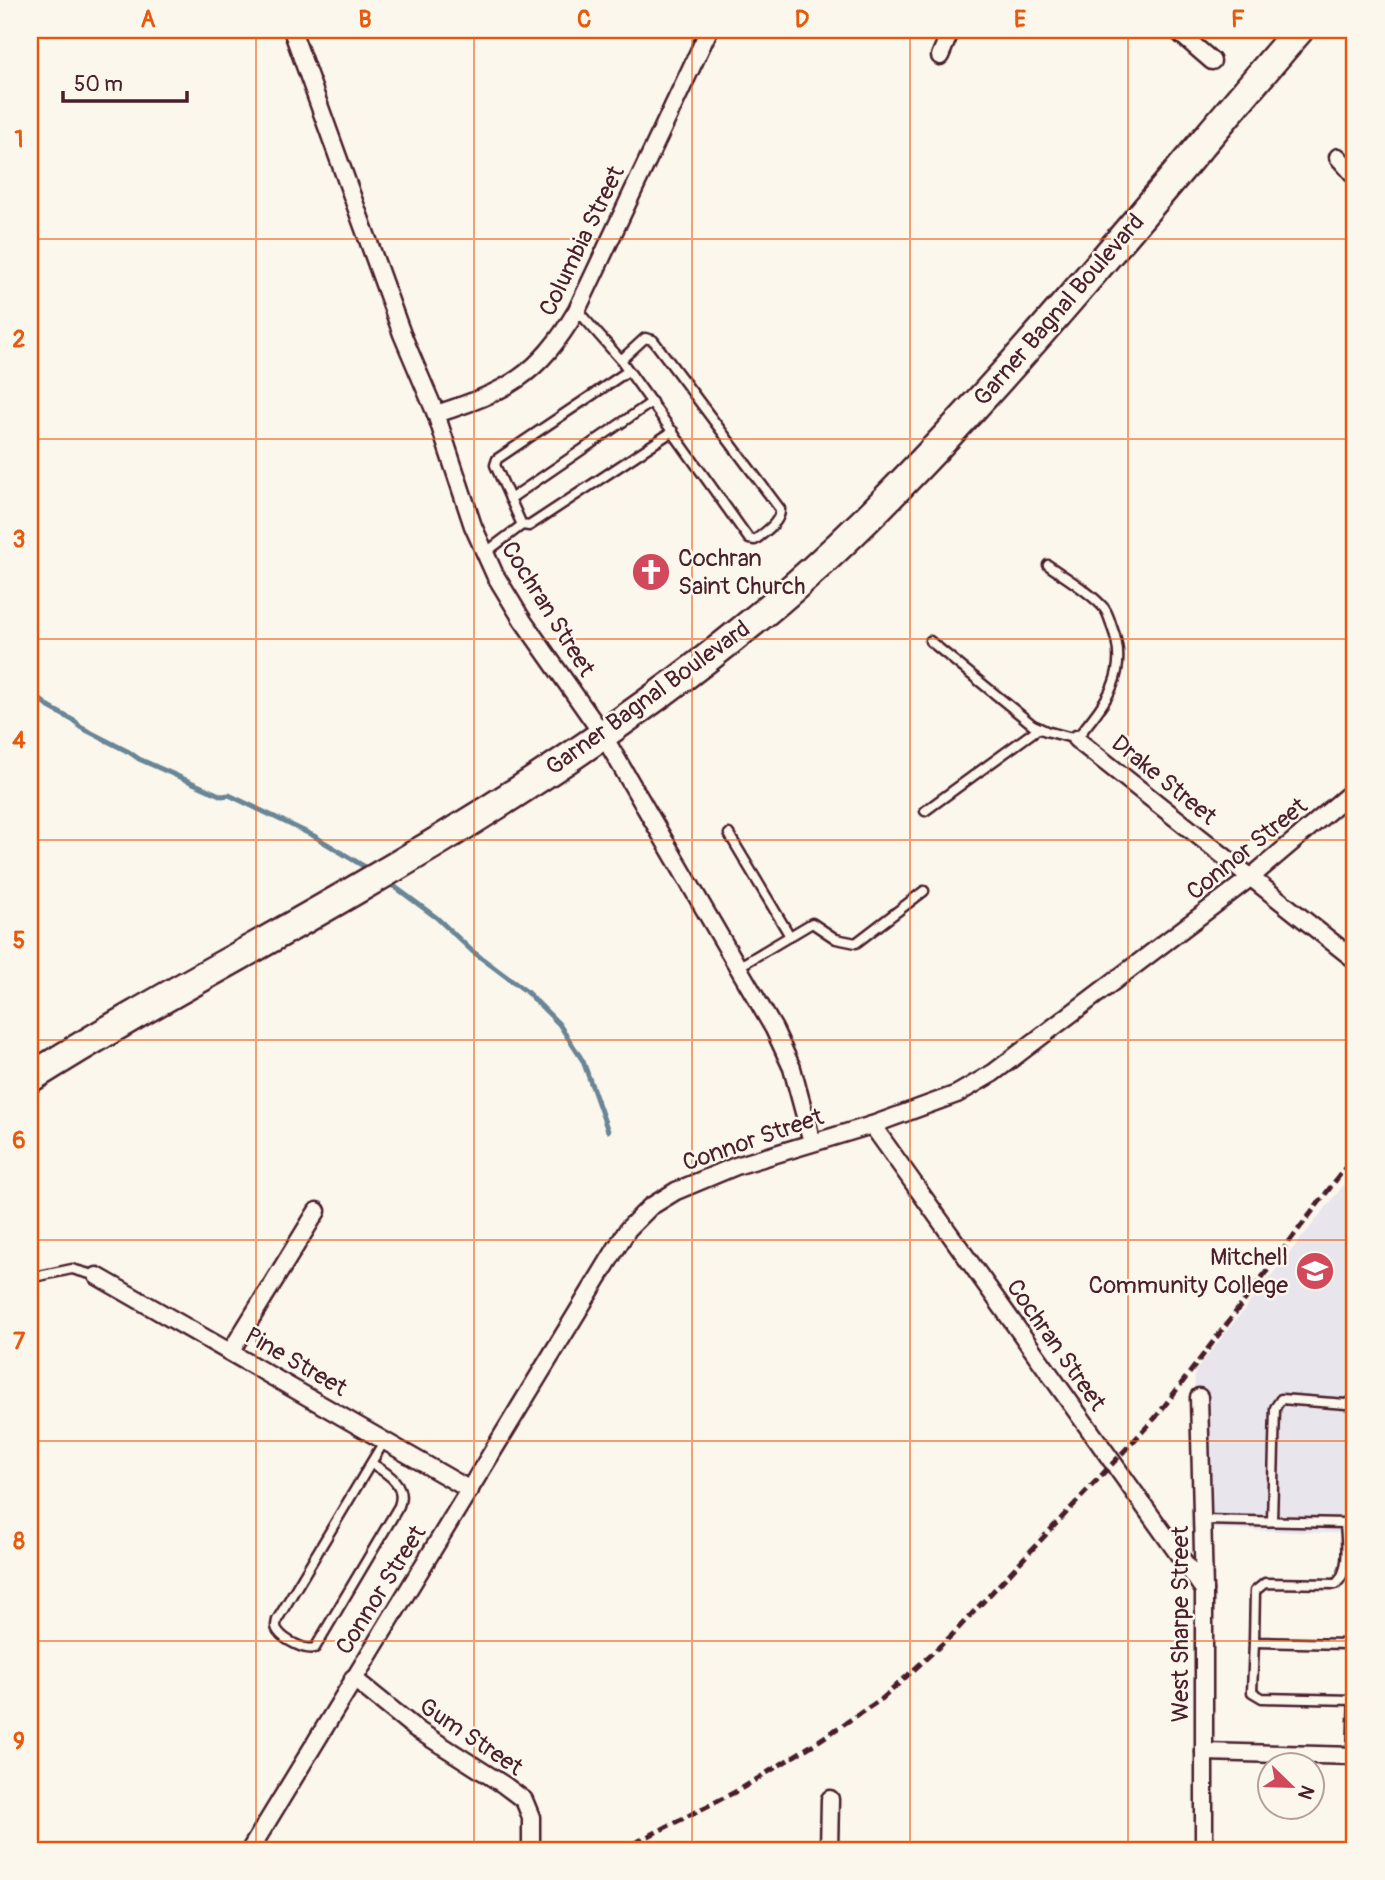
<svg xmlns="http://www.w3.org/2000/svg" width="1385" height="1880" font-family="Pangolin,sans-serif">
<rect width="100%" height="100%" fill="#fbf7ec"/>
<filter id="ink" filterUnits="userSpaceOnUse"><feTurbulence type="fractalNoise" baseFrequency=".0143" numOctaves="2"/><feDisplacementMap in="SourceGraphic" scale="14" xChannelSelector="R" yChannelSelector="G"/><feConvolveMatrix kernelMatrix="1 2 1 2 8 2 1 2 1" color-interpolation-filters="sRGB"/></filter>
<g filter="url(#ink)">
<path fill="#e9e5ec" d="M1355,1171V1534L1190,1528L1195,1371Z"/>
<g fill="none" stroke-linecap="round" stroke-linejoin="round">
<g stroke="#698596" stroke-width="5">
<path d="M30,691L49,707L76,722L80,727L129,752L139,759L222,796L229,795L314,836L370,870"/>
<path d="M387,881L437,918L472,951L527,992L559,1024L583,1061L608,1131"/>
</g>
<g stroke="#4a1f2b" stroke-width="13">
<g id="lane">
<path d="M577,310L621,360L749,539L755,540C765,532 781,522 780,509L653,340L645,338L621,360"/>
<path d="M628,371L497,459L495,465L522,525L529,526L673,431"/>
<path d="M510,499L652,402"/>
<path d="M485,553L522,525"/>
<path d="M930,641L1033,725L1046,731L1076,739C1104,704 1131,675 1112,627C1110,621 1108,613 1104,608C1089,591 1066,578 1048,565"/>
<path d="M925,811L1039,728"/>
<path d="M729,834L790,936"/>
<path d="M738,967L812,923L836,939L856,943L924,891"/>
<path d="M30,1280L34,1277L72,1269L97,1276"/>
<path d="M371,1463C387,1473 407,1484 399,1506L315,1648C305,1651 284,1640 278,1631C275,1627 276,1625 277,1620L371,1463L385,1440"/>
<path d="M1202,1520L1345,1523C1346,1543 1351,1570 1336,1584L1265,1583L1255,1591L1254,1642L1347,1644L1355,1652"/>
<path d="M1272,1521L1275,1408L1281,1399L1346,1404L1355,1399"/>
<path d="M1254,1642L1252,1692L1262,1698L1354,1700"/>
<path d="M1352,1756L1355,1659"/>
</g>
</g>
<g stroke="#4a1f2b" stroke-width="21">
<g id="street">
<path d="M292,30L402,334L436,414L473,526L495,575L523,621L603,735L774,1029L792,1068L812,1142"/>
<path d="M1176,30L1212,61"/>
<path d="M940,56L951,30"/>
<path d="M1338,157L1355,176"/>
<path d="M436,414C508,391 538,376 577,310L709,30"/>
<path d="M1076,739L1355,960"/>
<path d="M872,1125L1204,1590"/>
<path d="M97,1276L470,1490"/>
<path d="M231,1351L317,1211"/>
<path d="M1199,1397L1204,1590V1850"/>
<path d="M353,1678L416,1729L504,1785L524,1800L531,1817V1850"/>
<path d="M1204,1752L1355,1756"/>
<path d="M250,1850L628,1229L650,1207L676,1191L736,1166L872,1125L957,1094L993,1073L1250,878L1355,789"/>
<path d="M829,1850L830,1799"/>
</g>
</g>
<g stroke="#4a1f2b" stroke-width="33">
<path id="highway" d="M30,1078C136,1011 247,953 355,890C493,811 627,725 750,624C830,560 902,485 972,409C1085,286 1190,156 1299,30"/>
</g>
<use href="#lane" stroke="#fbf7ec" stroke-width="8"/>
<use href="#street" stroke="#fbf7ec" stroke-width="16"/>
<use href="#highway" stroke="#fbf7ec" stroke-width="28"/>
<path stroke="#4a1f2b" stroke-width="5" stroke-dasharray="10 5" stroke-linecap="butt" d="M621,1850L739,1790L817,1742L883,1698L952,1635L1156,1417L1355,1155"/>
</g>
</g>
<path fill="none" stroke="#e8590c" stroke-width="2" stroke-opacity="0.55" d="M256,30V1850M474,30V1850M692,30V1850M910,30V1850M1128,30V1850M30,239H1355M30,439H1355M30,639H1355M30,840H1355M30,1040H1355M30,1240H1355M30,1441H1355M30,1641H1355"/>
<defs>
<g id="church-disc" transform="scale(2.0125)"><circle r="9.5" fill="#d1495b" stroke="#fbf7ec"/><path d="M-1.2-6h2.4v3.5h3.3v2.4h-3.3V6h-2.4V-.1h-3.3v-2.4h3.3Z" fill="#fff"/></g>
<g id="university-disc" transform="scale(2.0125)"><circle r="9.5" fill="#d1495b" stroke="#fbf7ec"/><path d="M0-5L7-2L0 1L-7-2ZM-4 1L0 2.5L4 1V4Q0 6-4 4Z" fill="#fff"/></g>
</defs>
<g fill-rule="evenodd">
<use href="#church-disc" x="651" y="572"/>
<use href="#university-disc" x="1315" y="1271"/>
</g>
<g text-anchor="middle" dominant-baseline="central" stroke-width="5" stroke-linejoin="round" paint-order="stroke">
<g font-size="24" fill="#4a1f2b" stroke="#fbf7ec">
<text transform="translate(582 241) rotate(-64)">Columbia Street</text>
<text transform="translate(1059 310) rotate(-49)">Garner Bagnal Boulevard</text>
<text transform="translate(548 609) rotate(58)">Cochran Street</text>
<text transform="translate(648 698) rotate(-36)">Garner Bagnal Boulevard</text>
<text transform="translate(1164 780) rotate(39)">Drake Street</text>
<text transform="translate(1247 849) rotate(-39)">Connor Street</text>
<text transform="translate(753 1140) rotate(-19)">Connor Street</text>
<text transform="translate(1056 1345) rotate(55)">Cochran Street</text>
<text transform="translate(296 1362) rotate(30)">Pine Street</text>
<text transform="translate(381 1590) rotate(-58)">Connor Street</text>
<text transform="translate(1180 1624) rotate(-90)">West Sharpe Street</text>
<text transform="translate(471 1737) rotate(34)">Gum Street</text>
</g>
<g font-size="24" fill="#4a1f2b" stroke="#fbf7ec" text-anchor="start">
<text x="678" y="558">Cochran<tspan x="678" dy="28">Saint Church</tspan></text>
<text x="1288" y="1257" text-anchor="end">Mitchell<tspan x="1288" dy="28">Community College</tspan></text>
</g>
</g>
<rect width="1385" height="1880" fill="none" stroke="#fbf7ec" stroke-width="77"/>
<g transform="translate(1291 1786) rotate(113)"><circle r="33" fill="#fbf7ec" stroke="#b4a19f" stroke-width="2"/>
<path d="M0-5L12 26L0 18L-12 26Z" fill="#d1495b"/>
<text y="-10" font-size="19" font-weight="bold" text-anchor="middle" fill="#4a1f2b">N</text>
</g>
<path d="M63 91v10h124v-10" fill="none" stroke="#4a1f2b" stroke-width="3.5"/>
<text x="74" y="91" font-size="21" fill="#4a1f2b" stroke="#fbf7ec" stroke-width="5" paint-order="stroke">50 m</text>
<rect x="38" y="38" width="1308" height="1804" fill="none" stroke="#e8590c" stroke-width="2.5"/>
<g font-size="23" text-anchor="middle" font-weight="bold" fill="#e8590c">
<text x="148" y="27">A</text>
<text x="365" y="27">B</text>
<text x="584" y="27">C</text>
<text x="802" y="27">D</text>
<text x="1020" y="27">E</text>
<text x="1238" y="27">F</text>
<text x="19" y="147">1</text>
<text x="19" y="347">2</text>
<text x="19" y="547">3</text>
<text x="19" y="748">4</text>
<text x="19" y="948">5</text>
<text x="19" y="1148">6</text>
<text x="19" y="1349">7</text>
<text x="19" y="1549">8</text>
<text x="19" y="1749">9</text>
</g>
</svg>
